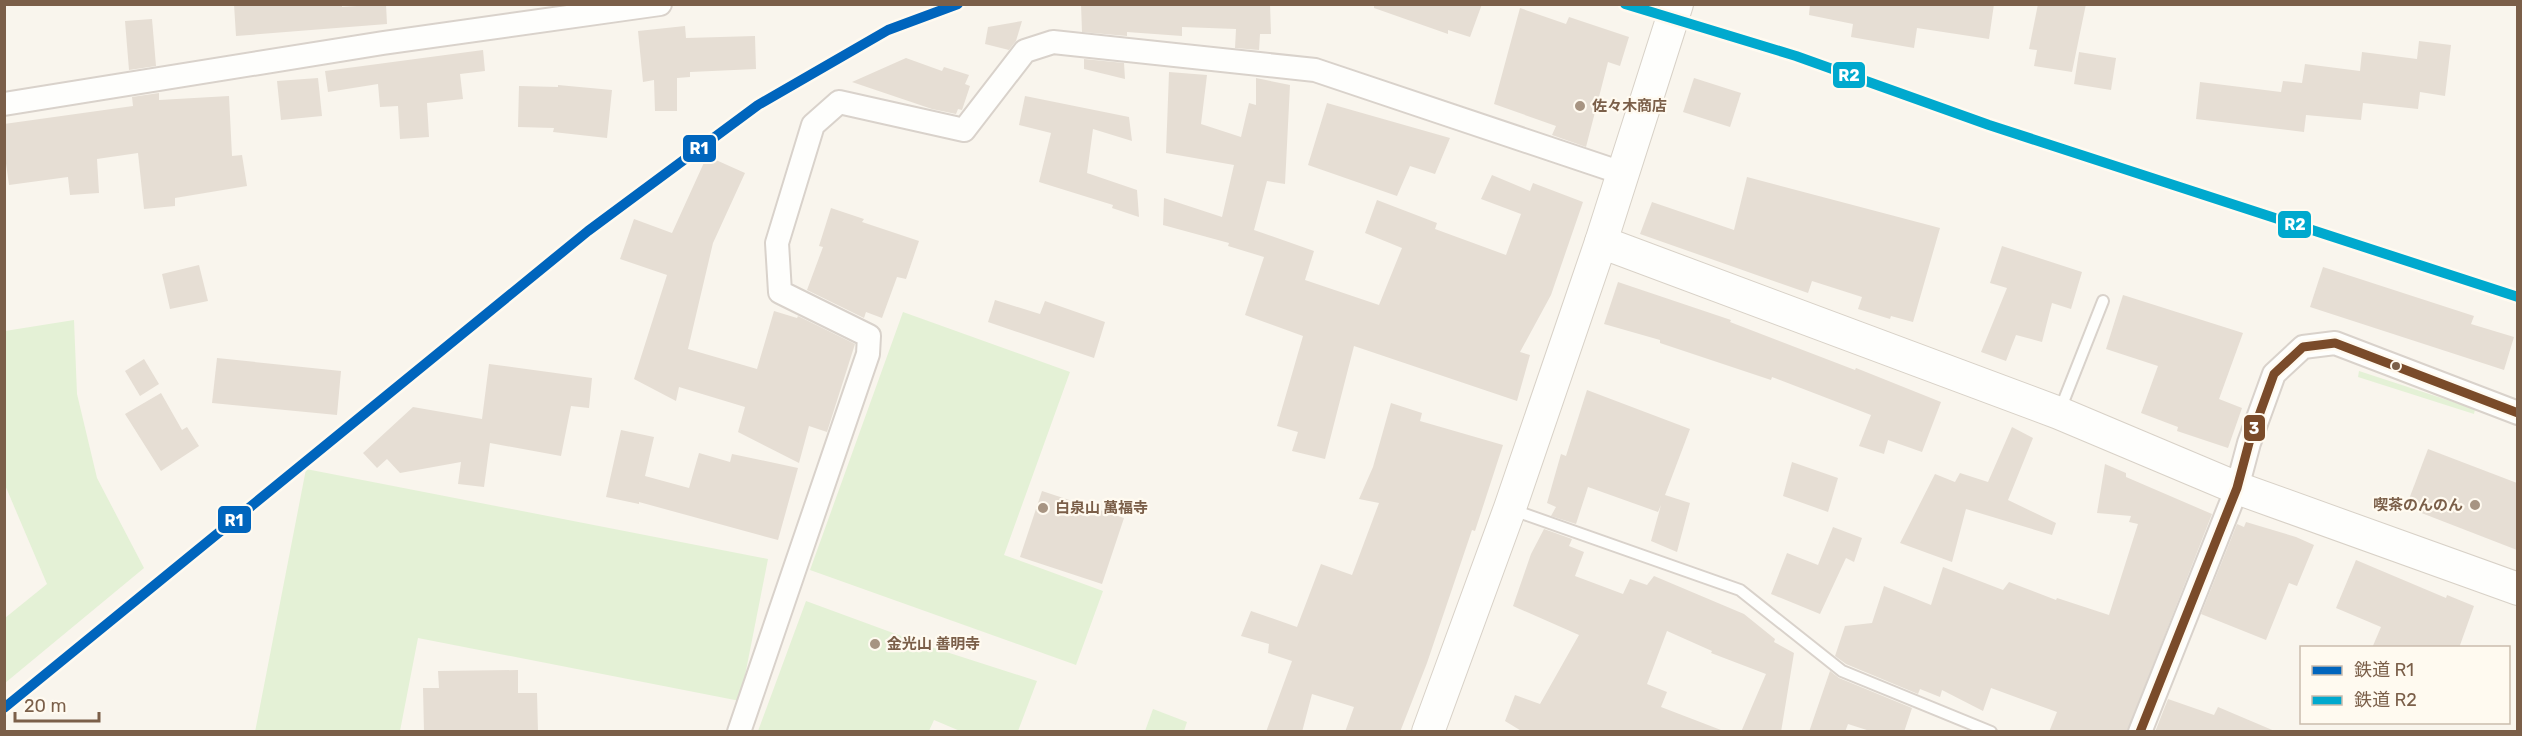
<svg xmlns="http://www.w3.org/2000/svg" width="2522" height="736" font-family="Rubik,'Noto Sans JP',sans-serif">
<rect width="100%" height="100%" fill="#f9f5ed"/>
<g fill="#e4f1d6">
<path d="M903,312L1070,372L1004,555L1103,591L1076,665L810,570Z"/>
<path d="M74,320L77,394L97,478L144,568L5,683V618L47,584L5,485V331Z"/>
<path d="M2359,371L2475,409L2474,414L2358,377Z"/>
<path d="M306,469L768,559L740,701L418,638L400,731L255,732Z"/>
<path d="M806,601L934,648L1037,681L1018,731H960L934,720L929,731H758Z"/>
<path d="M1153,709L1187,722L1184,731H1145Z"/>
</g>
<g fill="#e6ded4">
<path d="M234,4H342V7L386,4L387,24L236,36Z"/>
<path d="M1081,4H1270L1271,34H1260L1259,50L1235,48L1236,29L1182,27V36L1127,32V36L1082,32Z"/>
<path d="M1374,4H1482L1470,37L1448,30V34L1374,8Z"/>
<path d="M1810,4H1994L1989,39L1917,28L1914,48L1851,37L1853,24L1809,15Z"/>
<path d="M2038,4H2086L2072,72L2034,66L2037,50L2029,49Z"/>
<path d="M1520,8L1566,24L1569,17L1629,37L1620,66L1608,62L1586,147L1552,135L1556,126L1494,104Z"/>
<path d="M152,19L156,66L129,70L125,21Z"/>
<path d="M1022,21L1016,41L1009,50L985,44L988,27Z"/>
<path d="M685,26L686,38L755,36L756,69L690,72V77L677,78V111H655L654,80L643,82L638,31Z"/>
<path d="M2419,41L2451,45L2445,96L2420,92L2418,109L2363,103L2361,120L2306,115L2304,132L2196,119L2200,82L2281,92L2283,81L2302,83L2305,64L2360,71L2362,52L2417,59Z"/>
<path d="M483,50L485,71L460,74L463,99L427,103L429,137L400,139L398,106L380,107L378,84L328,92L325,71Z"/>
<path d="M2079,52L2116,58L2111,90L2074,84Z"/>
<path d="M906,58L942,71L944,67L969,75L965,84L970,86L962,110L958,109L956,114L932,109L852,82Z"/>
<path d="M1084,59L1124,63L1125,79L1084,69Z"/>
<path d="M1169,72L1207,75L1201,124L1241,137L1249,103L1256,105V78L1290,85L1285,184L1267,181L1254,230L1314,251L1305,280L1379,305L1402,248L1365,233L1377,200L1437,223L1435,229L1506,255L1521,214L1481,199L1492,175L1530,191L1533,183L1583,202L1551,295L1520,352L1530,355L1517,401L1354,346L1325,459L1292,451L1298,432L1277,426L1303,336L1245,315L1264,257L1228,246L1229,243L1163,225L1164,198L1222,217L1234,165L1166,153Z"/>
<path d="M318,78L322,116L281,120L277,81Z"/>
<path d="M1694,78L1741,93L1730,127L1683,112Z"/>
<path d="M558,85L612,90L607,138L553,132L554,128L518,127L519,86L558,87Z"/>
<path d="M159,93V100L229,96L232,156L242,155L247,186L175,198V206L144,209L138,153L97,159L99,193L70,195L68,177L9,185L4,149V124L133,106L132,97Z"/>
<path d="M1025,96L1129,117L1132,141L1093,129L1087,173L1137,190L1139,217L1112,208L1113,205L1039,182L1051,133L1019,125Z"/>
<path d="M1327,103L1450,138L1435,174L1410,166L1397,196L1308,165Z"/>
<path d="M707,156L745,173L713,243L688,349L757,369L774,311L797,318L798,316L855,344L827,432L809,426L799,463L738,432L745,407L679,387L676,401L634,379L667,275L620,259L634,219L672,233Z"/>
<path d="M1747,177L1940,228L1913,322L1891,316L1890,319L1858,309L1862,297L1812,281L1808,293L1640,234L1652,202L1734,230Z"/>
<path d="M831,208L864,219L862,222L919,241L906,279L897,277L882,318L866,312L864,318L807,290L823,247L819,246Z"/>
<path d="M2002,246L2082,272L2071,309L2052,303L2042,342L2016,335L2006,361L1981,352L2007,288L1990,283Z"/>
<path d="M199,265L208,301L170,309L162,274Z"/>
<path d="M2323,267L2474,316L2471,324L2514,337L2504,370L2310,307Z"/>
<path d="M1618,282L1731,320L1730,322L1855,370L1856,368L1941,402L1922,452L1888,440L1884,454L1859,446L1871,415L1772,377L1771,380L1660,343V340L1604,324Z"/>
<path d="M2123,295L2243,333L2219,399L2242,408L2228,448L2177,431L2178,427L2141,413L2158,366L2106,349Z"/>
<path d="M995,300L1040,314L1045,301L1105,322L1094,358L988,322Z"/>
<path d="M217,358L341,371L337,415L212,403Z"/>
<path d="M144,359L159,384L140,396L125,371Z"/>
<path d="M489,364L592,378L589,408L571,406L561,456L490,443L484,487L458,484L461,462L400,473L387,459L377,468L363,453L413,407L482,419Z"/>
<path d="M1587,390L1690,429L1665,495L1690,503L1677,552L1651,541L1661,505L1658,512L1588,487L1576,524L1551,516L1556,507L1547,503L1561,454L1566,456Z"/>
<path d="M161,393L182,430L187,427L199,446L161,471L125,414Z"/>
<path d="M1391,403L1422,413L1420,421L1503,445L1475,531L1472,530L1427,663L1400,732H1345L1354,707L1312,694L1302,732H1266L1292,661L1268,653L1269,644L1241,636L1251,611L1297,627L1321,564L1352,575L1379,503L1359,499L1373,467Z"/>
<path d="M2012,427L2033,438L2008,500L2056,523L2052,535L1966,509L1952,562L1900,543L1935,474L1955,482L1960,473L1988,482Z"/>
<path d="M621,430L654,437L645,476L689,488L699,453L730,462L732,454L798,468L778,540L639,502V504L606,497Z"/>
<path d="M2428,449L2517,483V550L2406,507Z"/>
<path d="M1792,462L1838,478L1828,512L1783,496Z"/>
<path d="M2105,464L2126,473V477L2212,514L2127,732H2049L2057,712L1991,688L1983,711L1942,690L1940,697L1920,689L1918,694L1846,664L1835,656L1845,626L1872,623L1884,586L1931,605L1943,567L2003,590L2009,582L2056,600L2057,598L2109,615L2138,524L2129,522L2131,516L2097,513Z"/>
<path d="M1042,491L1124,518L1102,584L1020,557Z"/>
<path d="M2246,522L2296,537L2314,545L2297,586L2289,583L2266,640L2201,614L2237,524L2244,527Z"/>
<path d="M1833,527L1862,538L1854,562L1846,558L1820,614L1771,594L1787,553L1818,565Z"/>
<path d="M1544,529L1572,539L1569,546L1584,552L1575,576L1623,594L1630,579L1647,585L1654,576L1744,614L1775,639L1774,642L1794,653L1781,732H1741L1766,674L1711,653L1712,651L1667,631L1647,684L1667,692L1661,707L1721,730V732H1523L1505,721L1515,695L1540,704L1579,635L1513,606L1531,554Z"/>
<path d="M2356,560L2446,598L2447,595L2474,606L2459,648H2372L2381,627L2336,608Z"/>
<path d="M518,670V693H537L538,732H424L423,688H439L438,671Z"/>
<path d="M1830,671L1839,678L1912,708L1904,732H1873L1848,724L1845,732H1809Z"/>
<path d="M2168,699L2214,715L2218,707L2277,732H2155Z"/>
</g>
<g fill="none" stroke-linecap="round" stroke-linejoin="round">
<g stroke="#d9d2cb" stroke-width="14">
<g id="lane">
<path d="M2060,410L2103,301"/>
<path d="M1513,510L1740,590L1842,671L1991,732"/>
</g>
</g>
<g stroke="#d9d2cb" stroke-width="26">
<g id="street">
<path d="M4,104L383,43L660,4"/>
<path d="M739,732L868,354L869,336L780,292L777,243L813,125L839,102L964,130L1025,51L1053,42L1315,70L1622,173"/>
<path d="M2140,732L2237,488L2249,443L2274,374L2303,347L2335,343L2518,413"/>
</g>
</g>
<g stroke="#d8d1c7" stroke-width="34">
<g id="secondary">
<path d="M1601,242L2059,413L2237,488L2518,589"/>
<path d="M1428,732L1510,508L1601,242L1677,4"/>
</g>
</g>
<use href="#lane" stroke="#fefefc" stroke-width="10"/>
<use href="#street" stroke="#fefefc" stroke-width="22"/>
<use href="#secondary" stroke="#fefefc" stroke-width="32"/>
<g stroke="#fffaf0" stroke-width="14">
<path id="bus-1" d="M2140,732L2237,488L2249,443L2274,374L2303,347L2335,343L2518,413"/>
</g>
<use href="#bus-1" stroke="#7a4b2a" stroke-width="9"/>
<g stroke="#fffaf0" stroke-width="15">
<path id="rail-1" d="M4,708L588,231L758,105L888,30L958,4"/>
</g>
<g stroke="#fffaf0" stroke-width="15">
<path id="rail-2" d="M1625,4L1796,56L1989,125L2518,297"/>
</g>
<use href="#rail-1" stroke="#0065bd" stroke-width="10"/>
<use href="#rail-2" stroke="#00a9ce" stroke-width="10"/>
</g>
<g fill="#a79482" stroke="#fffaf0" stroke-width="2">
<circle cx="1580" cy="106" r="6"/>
<circle cx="2475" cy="505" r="6"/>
<circle cx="1043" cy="508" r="6"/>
<circle cx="875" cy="644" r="6"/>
</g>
<circle fill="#7b5f49" stroke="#fffaf0" stroke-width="2" cx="2396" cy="366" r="5"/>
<g text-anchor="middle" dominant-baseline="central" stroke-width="4.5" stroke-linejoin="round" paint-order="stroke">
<g font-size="15" font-weight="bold" fill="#7b5f49" stroke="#fffaf0" text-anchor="start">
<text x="1592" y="106">佐々木商店</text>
<text x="2463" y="505" text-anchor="end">喫茶のんのん</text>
<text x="1055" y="508">白泉山 萬福寺</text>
<text x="887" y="644">金光山 善明寺</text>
</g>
</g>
<g stroke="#fffaf0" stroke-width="2">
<rect x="1832" y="61" width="34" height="28" rx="6" fill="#00a9ce"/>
<rect x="682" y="134" width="35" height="29" rx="6" fill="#0065bd"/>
<rect x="2277" y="210" width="35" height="29" rx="6" fill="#00a9ce"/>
<rect x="2243" y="414" width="23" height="28" rx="6" fill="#7a4b2a"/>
<rect x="217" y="505" width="35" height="29" rx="6" fill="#0065bd"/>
</g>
<g font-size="16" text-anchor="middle" font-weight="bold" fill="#fff">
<text x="1849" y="81">R2</text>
<text x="699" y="154">R1</text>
<text x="2295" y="230">R2</text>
<text x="2254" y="434">3</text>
<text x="234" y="526">R1</text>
</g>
<rect width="2522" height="736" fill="none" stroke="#7b5f49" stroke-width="12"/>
<rect x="2300" y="646" width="210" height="78" fill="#fffaf0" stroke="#cabcad" stroke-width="1.5"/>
<rect x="2312" y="666" width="30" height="9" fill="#0065bd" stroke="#cabcad" stroke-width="1.5"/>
<text x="2354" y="676" font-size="18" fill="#7b5f49">鉄道 R1</text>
<rect x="2312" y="696" width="30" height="9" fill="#00a9ce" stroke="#cabcad" stroke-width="1.5"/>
<text x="2354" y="706" font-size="18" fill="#7b5f49">鉄道 R2</text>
<path d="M15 712v9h84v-9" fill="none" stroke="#7b5f49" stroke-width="3"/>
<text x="24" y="712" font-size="18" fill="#7b5f49" stroke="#fffaf0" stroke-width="4.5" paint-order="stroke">20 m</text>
</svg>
